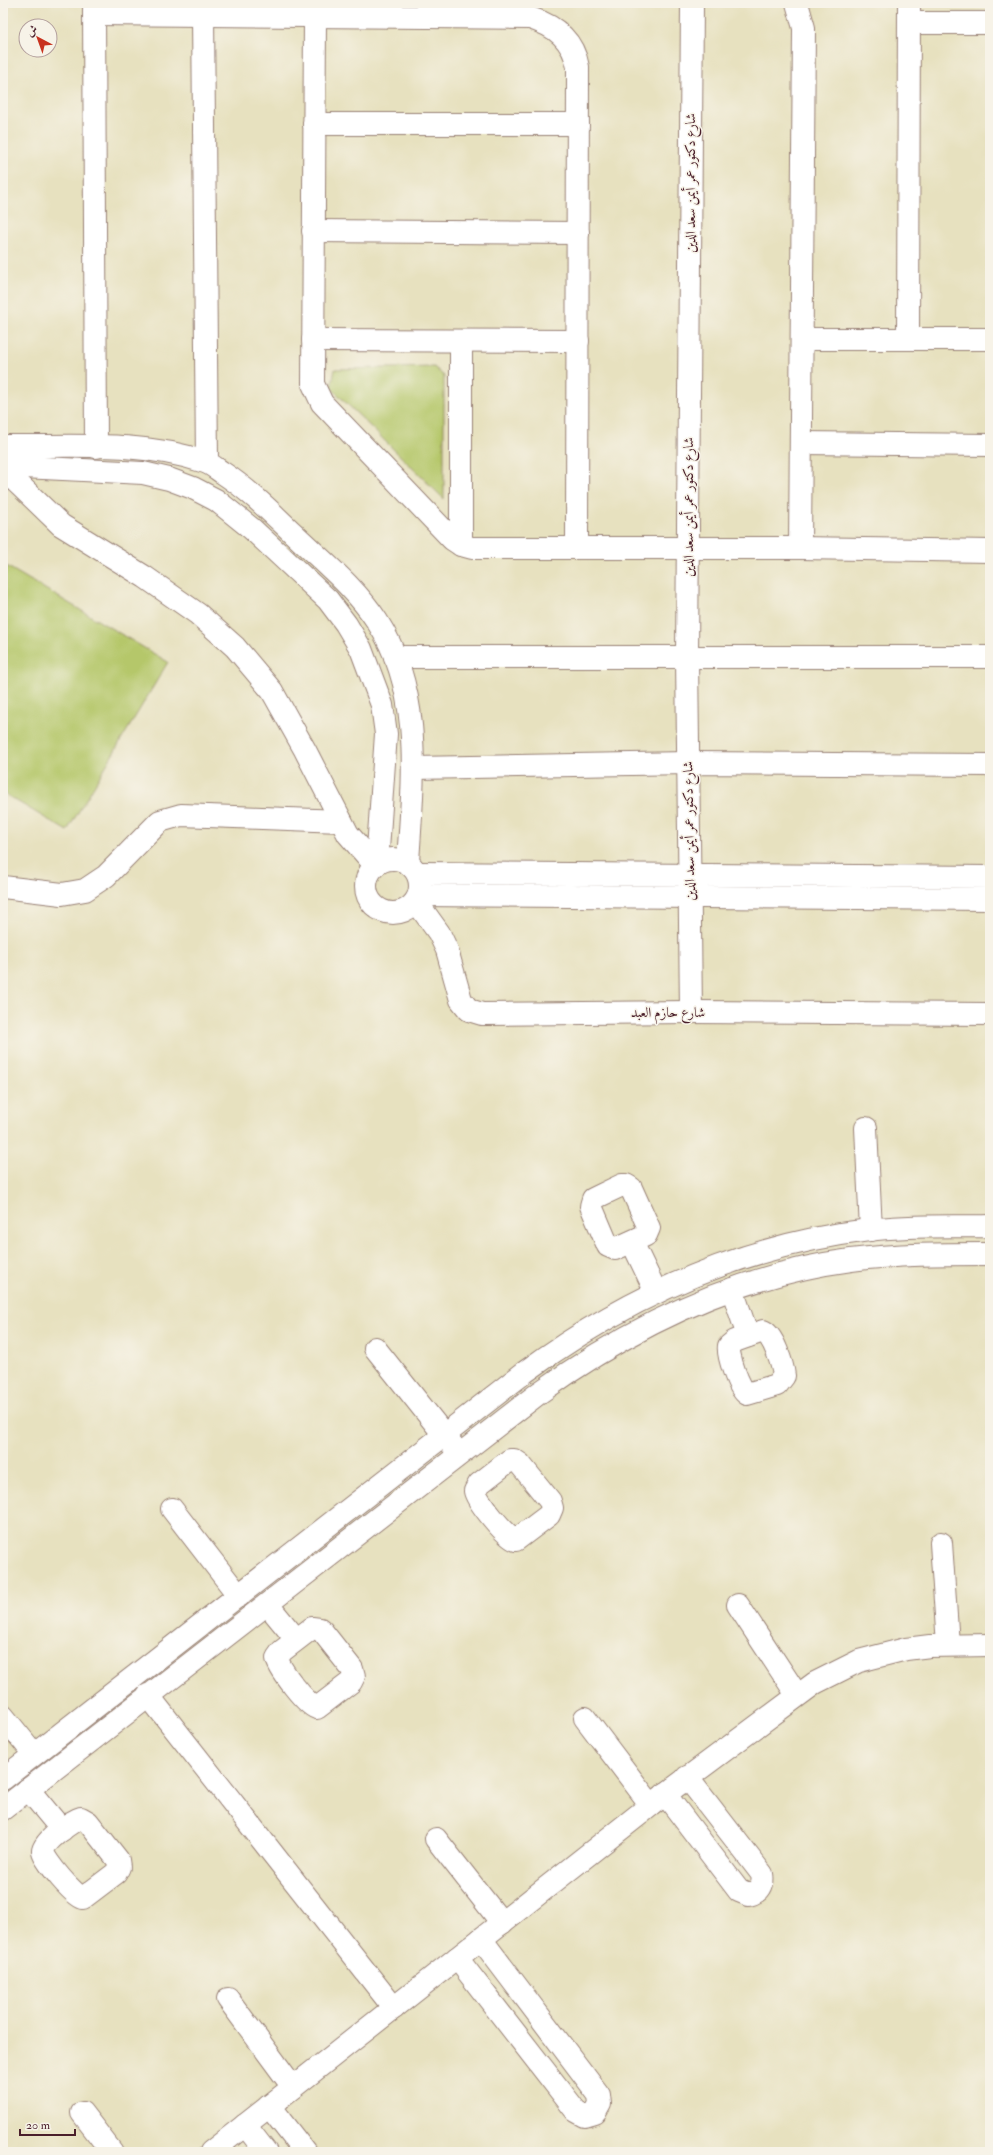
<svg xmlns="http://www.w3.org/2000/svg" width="993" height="2155" font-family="'IM FELL Double Pica',Amiri,serif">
<rect width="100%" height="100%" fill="#f7f3e8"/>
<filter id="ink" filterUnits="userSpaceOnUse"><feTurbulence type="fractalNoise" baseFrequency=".025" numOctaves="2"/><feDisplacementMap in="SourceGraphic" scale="8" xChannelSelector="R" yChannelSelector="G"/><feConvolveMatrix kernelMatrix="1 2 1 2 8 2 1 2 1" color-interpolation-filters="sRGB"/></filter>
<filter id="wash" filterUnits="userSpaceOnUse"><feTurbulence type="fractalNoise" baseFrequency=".012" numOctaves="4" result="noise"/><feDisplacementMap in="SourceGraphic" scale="16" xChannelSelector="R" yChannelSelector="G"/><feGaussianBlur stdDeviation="0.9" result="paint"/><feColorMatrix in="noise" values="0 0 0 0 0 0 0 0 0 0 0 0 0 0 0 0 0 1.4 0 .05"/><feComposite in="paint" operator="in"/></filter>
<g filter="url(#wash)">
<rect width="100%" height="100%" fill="#e7e1bf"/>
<g fill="#b5c76b" stroke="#80734b">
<path d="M434,367L444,376V499L331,388L335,369Z"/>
<path d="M3,564L168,662L67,831L3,793Z"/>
</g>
</g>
<g filter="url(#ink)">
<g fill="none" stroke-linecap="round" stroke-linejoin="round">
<g stroke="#988075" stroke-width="24">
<g id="minor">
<path d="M94,3L96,447"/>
<path d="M797,3L804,28L800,548"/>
<path d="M94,14L530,18C556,26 573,40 578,67L577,548"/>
<path d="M203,14L207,462"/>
<path d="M315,16L313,384L322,403L452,539L461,545L472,548H800L990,551"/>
<path d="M909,23H990"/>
<path d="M314,124H578"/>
<path d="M313,231L578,233"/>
<path d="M802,339H990"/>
<path d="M908,339L909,3"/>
<path d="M313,340L578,341"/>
<path d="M801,443L990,445"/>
<path d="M3,446C70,447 141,440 205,462C211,464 217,469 223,473C249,490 271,512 293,533C322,561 355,587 377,621C424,693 413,780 408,862"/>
<path d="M3,466L143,473L169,479L193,488L216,500L252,529L328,600L346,624L361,649L382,705L386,734L377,864"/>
<path d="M3,469L61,525L145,577L198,614L235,647L272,691L305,750L348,834L375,865"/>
<path d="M461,545V341"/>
<path d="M395,657H990"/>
<path d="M413,768L688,763L990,765"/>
<circle cx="393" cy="886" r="27"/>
<path d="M418,873L990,877"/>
<path d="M3,887L62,894L85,890L106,876L160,821L181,815L341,821"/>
<path d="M419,895L990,899"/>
<path d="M416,901L439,933L447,950L461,1000L469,1010L482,1014L691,1012L990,1014"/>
<path d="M691,1012L687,657L692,3"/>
<path d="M866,1128L871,1230"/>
<path d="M622,1185H626L631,1188L649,1228L646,1235L615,1249L608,1246L591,1206L593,1199L597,1197Z"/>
<path d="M632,1242L656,1292"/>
<path d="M732,1289L748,1336"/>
<path d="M763,1331C773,1334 783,1366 784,1376L777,1385L747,1394C739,1390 727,1354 729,1346L735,1341Z"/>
<path d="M375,1348L453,1446"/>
<path d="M510,1460H514L520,1464L550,1501L552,1508L549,1515L516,1540C507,1538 476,1500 475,1491L479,1484Z"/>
<path d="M172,1509L239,1596"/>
<path d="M941,1543L948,1645"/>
<path d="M268,1605L296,1639"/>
<path d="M738,1605L797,1695"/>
<path d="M312,1628L320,1629L322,1631L352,1669L354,1676L351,1682L317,1708C308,1707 278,1668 277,1658L282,1651Z"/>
<path d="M148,1695L394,2008"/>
<path d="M3,1716L34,1754"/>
<path d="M585,1718L651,1805"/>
<path d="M3,1779L525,1372C627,1297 743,1245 869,1230C909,1225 950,1227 990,1226"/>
<path d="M28,1789L62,1830"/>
<path d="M665,1794L739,1891L749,1895C760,1892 764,1885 762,1874L687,1777"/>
<path d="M3,1809L539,1393C632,1326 737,1275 851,1260C897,1254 943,1254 990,1254"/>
<path d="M81,1818L88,1822L118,1860L119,1867L116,1873L83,1898C76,1898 44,1860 43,1852C41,1843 73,1820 81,1818Z"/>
<path d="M436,1839L502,1923"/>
<path d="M457,1958L576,2111L585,2116L595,2113L600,2104L599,2095L481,1939"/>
<path d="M228,1999L293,2087"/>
<path d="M269,2106L305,2152"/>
<path d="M82,2113L112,2152"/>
<path d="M245,2125L266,2152"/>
<path d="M211,2152L651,1805L815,1683L859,1661L906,1649L930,1646L990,1645"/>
</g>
</g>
<use href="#minor" stroke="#fff" stroke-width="22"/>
</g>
</g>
<g text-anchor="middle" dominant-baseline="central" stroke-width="3" stroke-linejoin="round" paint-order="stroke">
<g font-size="14" fill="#4a1f2b" stroke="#f7f3e8">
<text transform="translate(690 183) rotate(-90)">شارع دكتور عمر أيمن سعد الدين</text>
<text transform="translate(688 507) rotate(-90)">شارع دكتور عمر أيمن سعد الدين</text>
<text transform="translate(689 831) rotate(-91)">شارع دكتور عمر أيمن سعد الدين</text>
<text x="668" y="1012">شارع حازم العبد</text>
</g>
</g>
<rect width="993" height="2155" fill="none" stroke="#f7f3e8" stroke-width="16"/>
<g transform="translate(38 38) rotate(319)"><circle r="19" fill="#f7f3e8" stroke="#b29e9c"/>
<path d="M0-3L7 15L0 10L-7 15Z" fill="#c8321e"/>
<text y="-6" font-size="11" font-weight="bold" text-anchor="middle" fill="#4a1f2b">ش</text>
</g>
<path d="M20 2129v6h55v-6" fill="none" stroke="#4a1f2b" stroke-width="2"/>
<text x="26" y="2129" font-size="12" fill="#4a1f2b" stroke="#f7f3e8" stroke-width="3" paint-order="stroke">20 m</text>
</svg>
